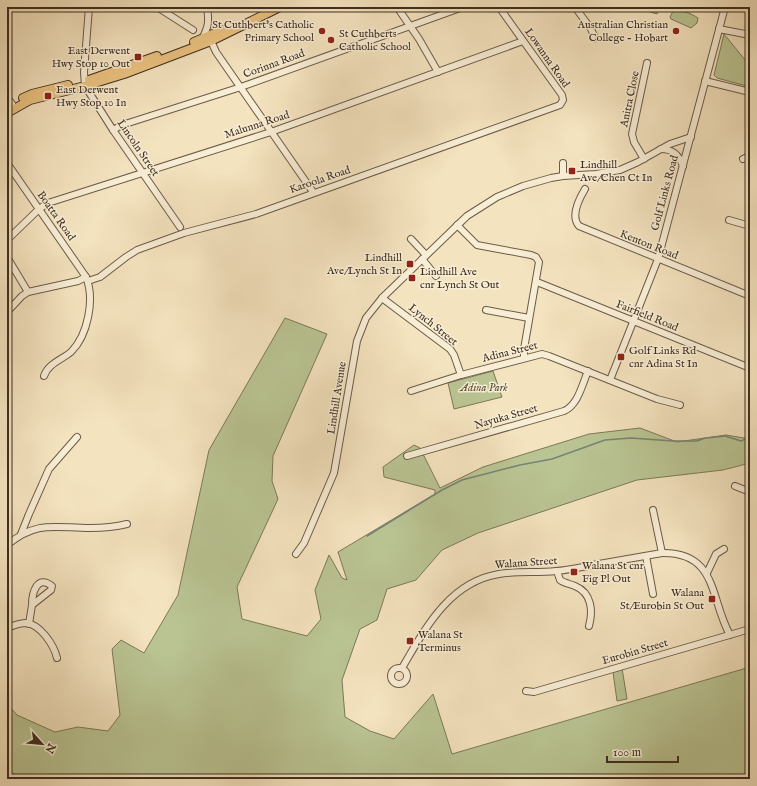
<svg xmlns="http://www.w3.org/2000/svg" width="757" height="786" font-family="'IM FELL English',serif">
<rect width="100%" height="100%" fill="#f4e3bf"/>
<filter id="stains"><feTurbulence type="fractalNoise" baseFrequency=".005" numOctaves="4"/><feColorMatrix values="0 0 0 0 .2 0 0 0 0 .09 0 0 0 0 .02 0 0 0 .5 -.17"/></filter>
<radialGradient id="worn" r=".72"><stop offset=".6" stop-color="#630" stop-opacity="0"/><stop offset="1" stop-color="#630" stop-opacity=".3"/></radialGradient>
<g fill="#bac493" stroke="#7c7959">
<path d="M646,7H659L657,14L647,11Z"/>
<path d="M673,11C681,10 691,13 698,18L697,23L691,28L671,19L670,17Z"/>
<path d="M724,34L750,66V87L717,78L714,75Z"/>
<path d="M285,318L327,334L273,456L272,481L278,499L237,587L242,619L307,636L321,619L315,590L329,555L342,578L347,580L338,552L435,494V490L384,477L383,467L414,445L420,448L440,488L483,467L589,434L640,428L677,442L726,435L750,439V453L746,464L723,470L637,480L478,533L442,550L416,580L387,589L377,620L360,629L342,680L345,717L370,731L394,739L433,694L452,754L750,667V779H26L10,772H7V707L9,706L17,715L55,732L78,727L108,731L120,715L112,649L121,640L144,653L178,595L209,450Z"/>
<path d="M493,371L502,397L454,409L448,383Z"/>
<path d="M622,668L627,699L617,701L613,672Z"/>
</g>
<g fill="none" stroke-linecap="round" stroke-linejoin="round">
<g stroke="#768477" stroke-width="1.5">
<path d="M707,438L725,436L741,441L750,437"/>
<path d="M367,536L442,490L462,480L520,465L552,459L605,440L631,438L673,441H697L705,438"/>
</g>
<g stroke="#6b5b47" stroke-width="8">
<g id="minor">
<path d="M89,7L84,72L85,86L113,130L180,227"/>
<path d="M157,7L193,30"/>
<path d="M397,7L419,39L438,72"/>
<path d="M575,7L591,29L595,38"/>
<path d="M719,29L750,35"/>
<path d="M202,39C209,26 209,21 207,7"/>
<path d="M211,41L216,52L313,192"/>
<path d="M705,81L750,92"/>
<path d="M7,97L12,104"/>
<path d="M113,130L122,125L241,87L463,7"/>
<path d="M661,149C673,149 679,155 683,166"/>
<path d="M644,159L634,142L632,134L647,63"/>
<path d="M743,159L750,156"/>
<path d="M7,163L86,277C95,299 88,335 71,352C61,360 48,364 44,376"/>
<path d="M563,176V163"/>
<path d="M585,189C579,199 570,216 579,226L750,296"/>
<path d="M729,220L750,226"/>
<path d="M457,225L477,245L531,255L536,257L539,262L524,349V358"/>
<path d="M411,239L426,255"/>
<path d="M7,240L39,209L48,203L271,132L523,41"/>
<path d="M7,257L28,292"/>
<path d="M422,259L436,276"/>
<path d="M88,281L100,277L126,257L137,250L184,233L256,214L560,105L563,100L562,95L499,7"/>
<path d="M537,282L750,368"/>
<path d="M382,298L450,349L454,355L461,375"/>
<path d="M486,310L529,318"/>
<path d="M7,312L22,296L28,292L78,281L86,277"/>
<path d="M610,380L658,259L725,7"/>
<path d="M411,391L461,375L542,354L549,356L657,399L680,405"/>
<path d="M407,456L564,411C578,405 582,385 588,371"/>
<path d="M735,486L750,492"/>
<path d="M653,510L662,553"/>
<path d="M21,534L29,514L49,469L77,437"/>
<path d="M7,545C37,520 55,528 90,528C102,528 115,527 127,524"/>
<path d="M296,554L304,543L334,473L357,341L366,318L382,298L467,216L497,197L523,186L551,178L563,176L596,174L620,170L638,162L670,144L691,137"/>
<path d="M646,556L653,594"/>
<path d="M557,571L560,580C564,583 570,584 575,586C592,593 593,611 589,626"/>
<path d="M707,573L716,554L724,549"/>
<path d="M29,624L32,605L51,590L52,586C37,574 32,593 32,605"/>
<path d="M7,628C13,626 19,623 26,623C40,624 54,645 57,658"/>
<circle cx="399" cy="676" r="8"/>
<path d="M402,668C425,629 449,582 499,574C518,571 537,573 556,571C569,570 581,567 593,565C616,561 639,557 662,553C718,552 710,600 730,635"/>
<path d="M526,691L534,692L750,629"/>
</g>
</g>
<g stroke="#3d2e1f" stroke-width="10">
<g id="major">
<path d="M194,42L222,30"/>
<path d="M89,80L157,56"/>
<path d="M23,98L32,94L68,85"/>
<path d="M7,113L30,100L85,86L124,74L211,41L280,7"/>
</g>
</g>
<use href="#minor" stroke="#f8edd5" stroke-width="6"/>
<use href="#major" stroke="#eac280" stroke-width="8"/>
</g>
<g fill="#8f2418" stroke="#f8edd5" stroke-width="1.5">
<circle cx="322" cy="31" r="4"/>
<circle cx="676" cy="31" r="4"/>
<circle cx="331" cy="40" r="4"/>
<rect x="134" y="53" width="8" height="8" rx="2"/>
<rect x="44" y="92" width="8" height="8" rx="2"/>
<rect x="568" y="167" width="8" height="8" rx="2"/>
<rect x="406" y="260" width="8" height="8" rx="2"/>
<rect x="408" y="274" width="8" height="8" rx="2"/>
<rect x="617" y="353" width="8" height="8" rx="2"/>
<rect x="570" y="568" width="8" height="8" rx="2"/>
<rect x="708" y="595" width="8" height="8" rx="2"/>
<rect x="406" y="637" width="8" height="8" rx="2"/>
</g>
<g text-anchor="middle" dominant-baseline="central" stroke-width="3" stroke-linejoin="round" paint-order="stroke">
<g font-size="11" fill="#3d2e1f" stroke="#f8edd5" text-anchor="start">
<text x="314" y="25" text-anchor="end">St Cuthbert's Catholic<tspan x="314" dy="13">Primary School</tspan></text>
<text x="668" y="25" text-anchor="end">Australian Christian<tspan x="668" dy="13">College - Hobart</tspan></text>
<text x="339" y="34">St Cuthberts<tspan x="339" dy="13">Catholic School</tspan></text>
<text x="130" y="51" text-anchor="end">East Derwent<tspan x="130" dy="13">Hwy Stop 10 Out</tspan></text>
<text x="56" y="90">East Derwent<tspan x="56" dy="13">Hwy Stop 10 In</tspan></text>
<text x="580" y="165">Lindhill<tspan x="580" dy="13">Ave/Chen Ct In</tspan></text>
<text x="402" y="258" text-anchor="end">Lindhill<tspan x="402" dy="13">Ave/Lynch St In</tspan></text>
<text x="420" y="272">Lindhill Ave<tspan x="420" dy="13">cnr Lynch St Out</tspan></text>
<text x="629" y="351">Golf Links Rd<tspan x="629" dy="13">cnr Adina St In</tspan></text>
<text x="582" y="566">Walana St cnr<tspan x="582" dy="13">Fig Pl Out</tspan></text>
<text x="704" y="593" text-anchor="end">Walana<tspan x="704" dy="13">St/Eurobin St Out</tspan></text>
<text x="418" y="635">Walana St<tspan x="418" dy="13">Terminus</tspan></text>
</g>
<g font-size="11" fill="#3d2e1f" stroke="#f8edd5">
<text transform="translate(547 58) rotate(55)">Lowanna Road</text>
<text transform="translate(274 64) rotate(-20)">Corinna Road</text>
<text transform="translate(630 99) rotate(-78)">Anitra Close</text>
<text transform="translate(257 125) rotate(-18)">Malunna Road</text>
<text transform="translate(138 148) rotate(56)">Lincoln Street</text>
<text transform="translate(320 180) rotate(-19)">Karoola Road</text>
<text transform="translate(665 193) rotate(-75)">Golf Links Road</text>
<text transform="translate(56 216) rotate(55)">Boatta Road</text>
<text transform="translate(649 245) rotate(22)">Kenton Road</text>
<text transform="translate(647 316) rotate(22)">Fairfield Road</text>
<text transform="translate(433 325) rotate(39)">Lynch Street</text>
<text transform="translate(510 352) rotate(-14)">Adina Street</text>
<text transform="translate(337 398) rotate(-81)">Lindhill Avenue</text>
<text transform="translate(506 417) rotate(-16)">Nayuka Street</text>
<text transform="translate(526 563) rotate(-4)">Walana Street</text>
<text transform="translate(635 652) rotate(-16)">Eurobin Street</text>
</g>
<g font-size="11" font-style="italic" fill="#564c36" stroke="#f8edd5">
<text x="484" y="388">Adina Park</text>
</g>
</g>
<rect width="757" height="786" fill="none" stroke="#f4e3bf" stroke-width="24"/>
<rect x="8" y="8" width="741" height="770" fill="none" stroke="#3d2e1f" stroke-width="2"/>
<rect x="12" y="12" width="733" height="762" fill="none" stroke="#3d2e1f"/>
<g transform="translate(42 744) rotate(117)" stroke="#f8edd5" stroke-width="3" paint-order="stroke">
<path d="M0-3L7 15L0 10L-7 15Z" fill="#3d2e1f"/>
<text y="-6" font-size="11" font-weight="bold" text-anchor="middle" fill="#3d2e1f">N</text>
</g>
<path d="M607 756v6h71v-6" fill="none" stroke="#3d2e1f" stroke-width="2"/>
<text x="613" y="756" font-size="12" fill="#3d2e1f" stroke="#f8edd5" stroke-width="3" paint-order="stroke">100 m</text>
<rect width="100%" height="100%" filter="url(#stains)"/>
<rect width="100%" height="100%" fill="url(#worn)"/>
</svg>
